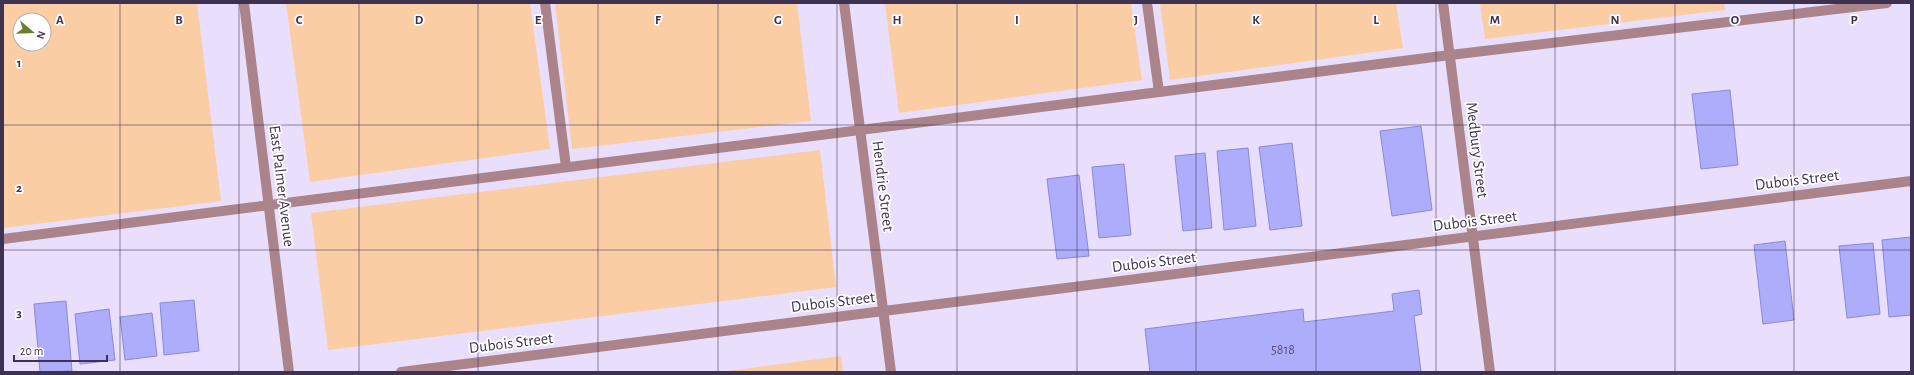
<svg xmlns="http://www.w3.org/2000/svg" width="1914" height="375" font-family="'Alegreya Sans',sans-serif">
<rect width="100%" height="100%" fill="#eadefd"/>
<g fill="#facda4" fill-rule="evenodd">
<path d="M3,3H197L221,201L3,228ZM20,20H44V44H20Z"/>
<path d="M286,3H530L550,149L310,182Z"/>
<path d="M555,3H797L811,121L572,149Z"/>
<path d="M885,3H1131L1142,80L899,113Z"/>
<path d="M1160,3H1396L1403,48L1170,80Z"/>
<path d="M1480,3H1724L1725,10L1485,39Z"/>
<path d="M820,150L836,287L328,350L311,213Z"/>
<path d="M841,356L843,372H720Z"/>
</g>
<g fill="#adadfb" stroke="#8a89d4">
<path d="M1730,90L1738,165L1701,169L1692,94Z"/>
<path d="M1421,126L1432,210L1392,216L1380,131Z"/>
<path d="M1292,143L1302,226L1270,230L1259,147Z"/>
<path d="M1248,148L1256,226L1224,230L1217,151Z"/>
<path d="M1205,153L1212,228L1183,231L1175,156Z"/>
<path d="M1124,164L1131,235L1099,238L1092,167Z"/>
<path d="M1079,175L1089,256L1057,259L1047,179Z"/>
<path d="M1911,237V315L1889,317L1882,240Z"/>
<path d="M1785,241L1794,320L1763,324L1754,245Z"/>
<path d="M1873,243L1880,314L1847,318L1839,246Z"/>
<path d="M1419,290L1422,314L1414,316L1421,372H1150L1145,329L1303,309L1304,322L1394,311L1392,294Z"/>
<path d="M194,300L199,351L164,355L160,303Z"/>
<path d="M66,301L72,371L40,372L34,304Z"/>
<path d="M109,309L115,360L80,364L75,314Z"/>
<path d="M152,313L157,356L125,360L120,317Z"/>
</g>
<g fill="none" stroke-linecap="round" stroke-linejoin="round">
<g stroke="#aa838b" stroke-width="10">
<path d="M244,3L289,372"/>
<path d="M545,3L566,167"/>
<path d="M844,3L891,372"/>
<path d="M1147,3L1159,92"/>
<path d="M1443,3L1490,372"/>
<path d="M3,239L1450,55L1887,3"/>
<path d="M401,372L1911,181"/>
</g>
</g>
<path fill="none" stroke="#3f3250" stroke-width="1" stroke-opacity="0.55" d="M120,3V372M239,3V372M359,3V372M478,3V372M598,3V372M718,3V372M837,3V372M957,3V372M1077,3V372M1196,3V372M1316,3V372M1436,3V372M1555,3V372M1675,3V372M1794,3V372M3,125H1911M3,250H1911"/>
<g text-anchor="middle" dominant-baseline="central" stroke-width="3.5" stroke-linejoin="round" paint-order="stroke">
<g font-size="14" fill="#5a517b">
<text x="1283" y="350">5818</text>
</g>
<g font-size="16" fill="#3f3250" stroke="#fff">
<text transform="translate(1477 150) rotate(83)">Medbury Street</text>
<text transform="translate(1797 180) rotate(-7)">Dubois Street</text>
<text transform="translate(282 186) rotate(83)">East Palmer Avenue</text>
<text transform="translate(883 186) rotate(83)">Hendrie Street</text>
<text transform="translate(1475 221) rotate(-7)">Dubois Street</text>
<text transform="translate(1154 262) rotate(-7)">Dubois Street</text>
<text transform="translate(833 302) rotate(-7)">Dubois Street</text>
<text transform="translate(511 343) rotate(-7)">Dubois Street</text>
</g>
</g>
<g font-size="13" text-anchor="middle" font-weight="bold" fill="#3f3250" stroke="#fff" stroke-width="3.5" stroke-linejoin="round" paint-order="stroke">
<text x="60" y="24">A</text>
<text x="179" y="24">B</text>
<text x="299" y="24">C</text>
<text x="419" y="24">D</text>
<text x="538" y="24">E</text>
<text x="658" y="24">F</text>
<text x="778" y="24">G</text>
<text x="897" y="24">H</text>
<text x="1017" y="24">I</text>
<text x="1136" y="24">J</text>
<text x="1256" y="24">K</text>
<text x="1376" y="24">L</text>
<text x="1495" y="24">M</text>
<text x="1615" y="24">N</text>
<text x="1735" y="24">O</text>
<text x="1854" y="24">P</text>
<text x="19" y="67">1</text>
<text x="19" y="192">2</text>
<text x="19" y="317">3</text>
</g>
<rect width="1914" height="375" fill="none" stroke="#3f3250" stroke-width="8"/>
<g transform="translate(32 32) rotate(109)"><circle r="19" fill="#ffffff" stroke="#b2adb9"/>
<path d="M0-3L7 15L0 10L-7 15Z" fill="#687f30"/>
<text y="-6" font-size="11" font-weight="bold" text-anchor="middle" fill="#3f3250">N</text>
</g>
<path d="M14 355v6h93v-6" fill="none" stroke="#3f3250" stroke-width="2"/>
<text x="20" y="355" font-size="12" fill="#3f3250" stroke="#ffffff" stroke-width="3" paint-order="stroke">20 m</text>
</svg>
